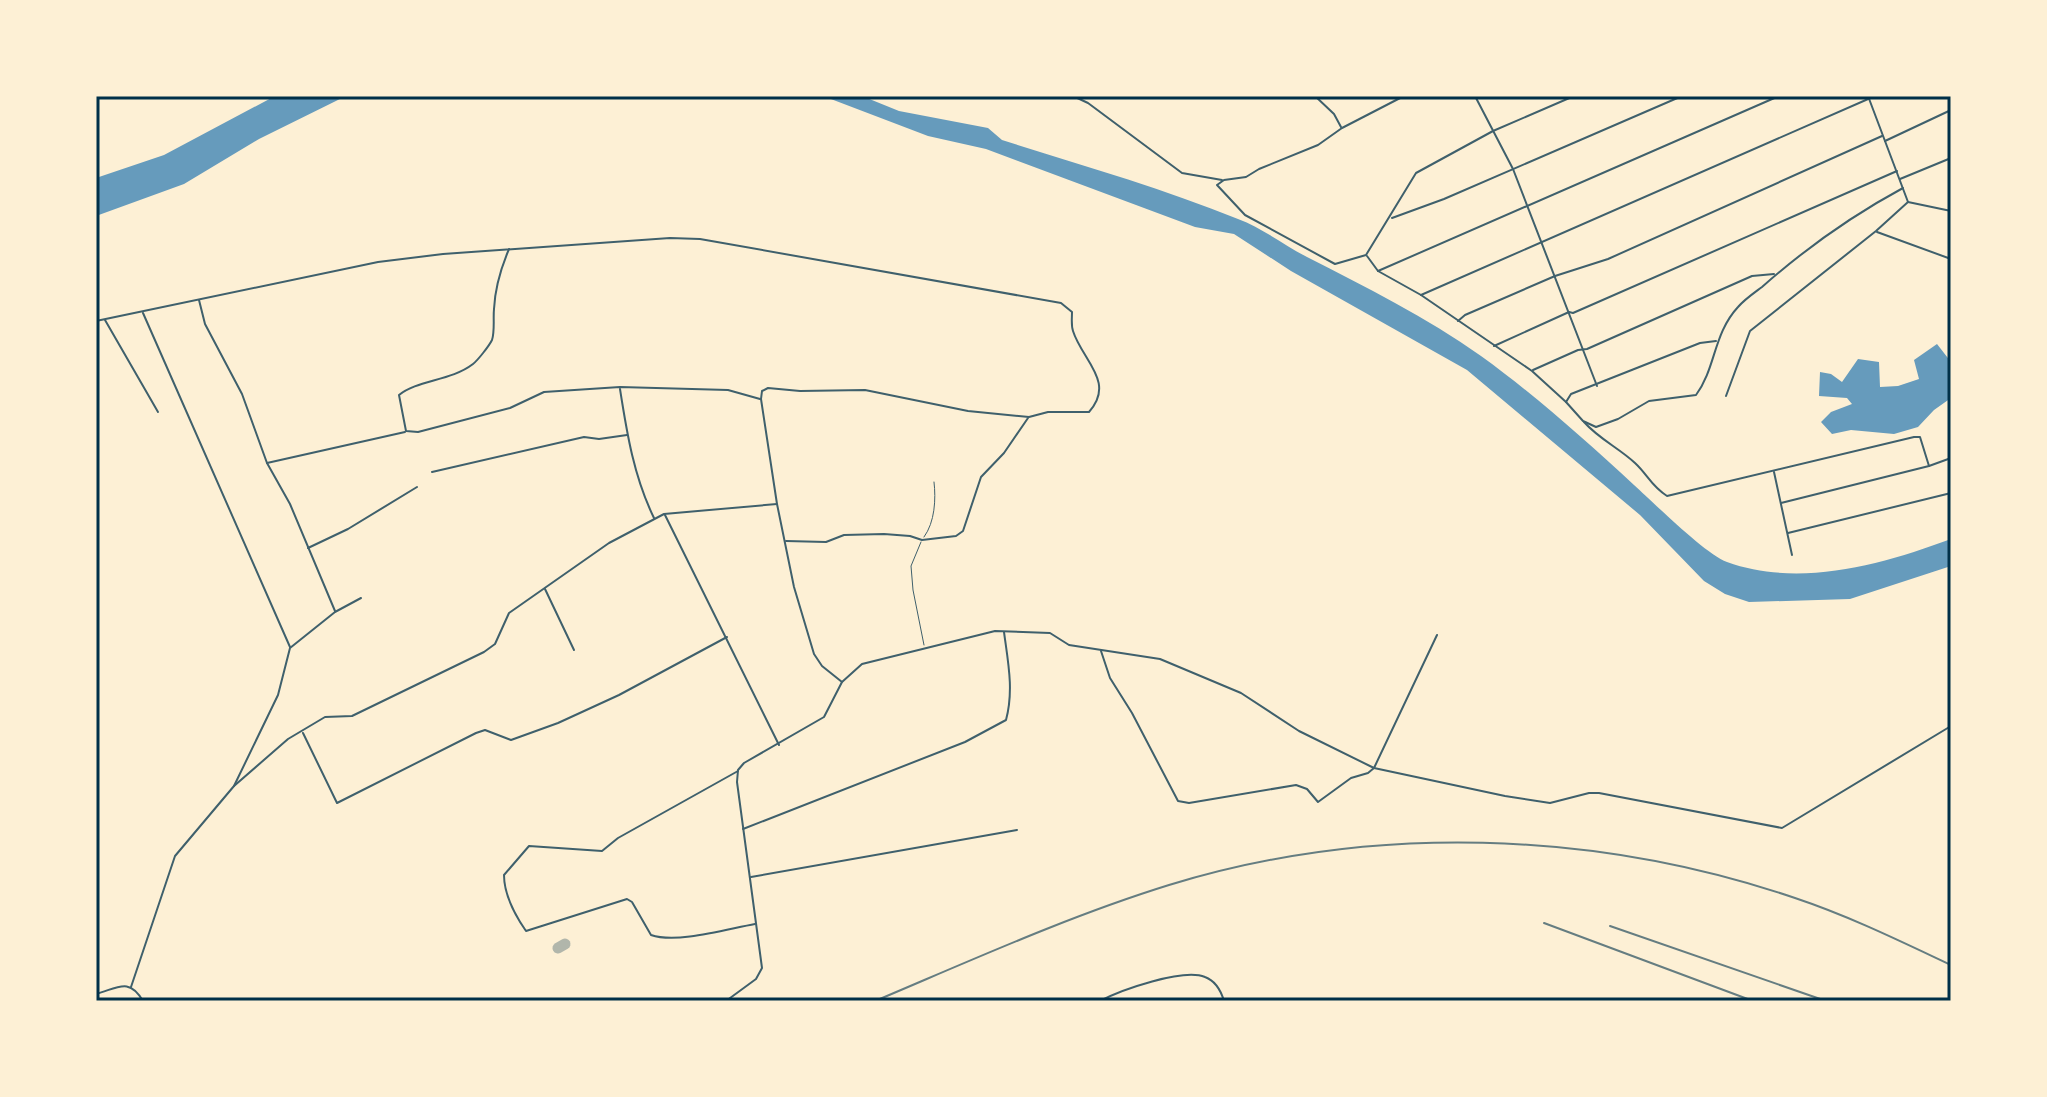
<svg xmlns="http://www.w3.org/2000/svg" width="2047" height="1097" font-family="Lato,sans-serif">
<rect width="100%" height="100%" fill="#fdf0d5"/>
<g fill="#669bbc">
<path d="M275,96H346L259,139L184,184L96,216V178L164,155Z"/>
<path d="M823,96H862L899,111L988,128L1002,140C1081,165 1162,188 1238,219C1262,228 1284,245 1307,257C1366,287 1426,317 1481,356C1535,395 1585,440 1634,485C1653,502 1705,554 1727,562C1799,588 1881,565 1951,539V566L1850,599L1749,602L1725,594L1704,581L1640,515L1467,370L1291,271L1234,234L1195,227L986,149L928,136Z"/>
<path d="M1937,344L1951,362V398L1934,410L1918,427L1894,434L1851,430L1832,434L1821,422L1831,412L1852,404L1847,398L1819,396L1820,372L1831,374L1842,382L1858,359L1879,362L1880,387L1898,386L1919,379L1914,360Z"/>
</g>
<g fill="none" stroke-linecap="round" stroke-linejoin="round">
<path stroke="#b1b6ab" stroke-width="11" d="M558,948L565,944"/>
<g stroke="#3f606c" stroke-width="1">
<path d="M924,537C935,522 936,499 934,482"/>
<path d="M921,542L911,566L913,590L924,645"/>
</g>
<g stroke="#3f606c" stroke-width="2">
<path d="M1073,96L1088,103L1182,173L1222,180"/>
<path d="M1315,96L1334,114L1341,127"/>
<path d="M1404,96L1342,128L1318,145L1259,169L1246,177L1224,180L1217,185L1245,215L1335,264L1366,255L1416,173L1493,131L1574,96"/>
<path d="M1475,96L1513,169L1597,386"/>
<path d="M1868,96L1908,202L1951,211"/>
<path d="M1885,141L1951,110"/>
<path d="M1900,179L1951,158"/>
<path d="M1392,218L1444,199L1682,96"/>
<path d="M1877,232L1951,259"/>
<path d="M509,249C501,268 495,288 494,309C493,318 495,331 492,340C489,346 478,360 473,364C451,381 417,380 399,395L406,431L418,432L510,408L544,392L620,387L728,390L760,399"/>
<path d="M1367,256L1378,271L1421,295L1532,371L1566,402L1571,394L1700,343L1716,341"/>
<path d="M1378,271L1779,96"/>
<path d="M1421,295L1875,96"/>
<path d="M199,300L205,324L242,394L267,463L290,504L335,611"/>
<path d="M143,313L290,647"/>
<path d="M105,320L158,412"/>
<path d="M96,321L378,262L443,254L670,238L700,239L1061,303L1072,312C1072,319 1071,325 1073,331C1082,360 1116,382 1089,412H1048L1029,417L968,411L865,390L800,391L768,388L762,391L761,399L777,504L794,587L814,654L822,666L842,682"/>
<path d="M1458,321L1465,315L1555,276L1608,259L1882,136"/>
<path d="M1494,346L1569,312L1573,313L1897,171"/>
<path d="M1533,370L1578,350L1587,349L1752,276L1774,274"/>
<path d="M620,389C627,434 634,477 654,518"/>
<path d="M1726,396L1750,331L1876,231L1908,202"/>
<path d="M1566,402L1583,421L1596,427L1618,419L1649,401L1696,395C1716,368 1713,334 1738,307C1745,299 1754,293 1762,287C1805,249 1853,215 1903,188"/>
<path d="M1584,422C1599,439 1619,448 1635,463C1648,475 1651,486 1667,496L1914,437H1920L1929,466"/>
<path d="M267,463L405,432"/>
<path d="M432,472L584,437L599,439L627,435"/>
<path d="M1774,472L1792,555"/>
<path d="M1781,503L1929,466L1951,458"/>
<path d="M665,515L779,745"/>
<path d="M1788,533L1951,493"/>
<path d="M786,541L826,542L844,535L884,534L910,536L922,540L956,536L963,531L981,477L1004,453L1028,418"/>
<path d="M308,548L348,529L417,487"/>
<path d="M545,589L574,650"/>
<path d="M1101,651L1110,678L1132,713L1178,801L1189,803L1296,785L1307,789L1318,802L1351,778L1368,773L1374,768L1437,635"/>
<path d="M303,733L337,803L476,733L485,730L511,740L558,723L619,695L727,637"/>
<path d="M738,771L618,838L602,851L529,846L504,875C504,895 515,915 526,931L627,899L632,902L651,935C677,944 727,929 755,924"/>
<path d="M234,786L288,739L325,717L352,716L484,652L495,644L509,613L609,543L664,514L777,504"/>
<path d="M743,829L965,742L1006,720C1014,690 1008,662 1004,632"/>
<path d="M751,877L1017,830"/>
<path d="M131,987L175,856L234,786L278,695L290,648L335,612L361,598"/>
<path d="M96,994C118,988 129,977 143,1001"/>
<path d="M726,1001L756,979L762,968L737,782L738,770L744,763L824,717L842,682L862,664L983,634L995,631L1050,633L1069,645L1160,659L1241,693L1299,731L1374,768L1505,796L1550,803L1589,793H1599L1782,828L1951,726"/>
<path d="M1100,1001C1121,990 1183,968 1205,977C1216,981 1221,991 1224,1001"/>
</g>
<g stroke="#657d81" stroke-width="2">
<path d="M1544,923L1753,1001"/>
<path d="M1610,926L1826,1001"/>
<path d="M875,1001C972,960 1069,916 1169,885C1371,823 1595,830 1795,898C1849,916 1900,941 1951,965"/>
</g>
</g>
<rect width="2047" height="1097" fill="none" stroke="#fdf0d5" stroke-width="196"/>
<rect x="98" y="98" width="1851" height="901" fill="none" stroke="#003049" stroke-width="3"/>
</svg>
